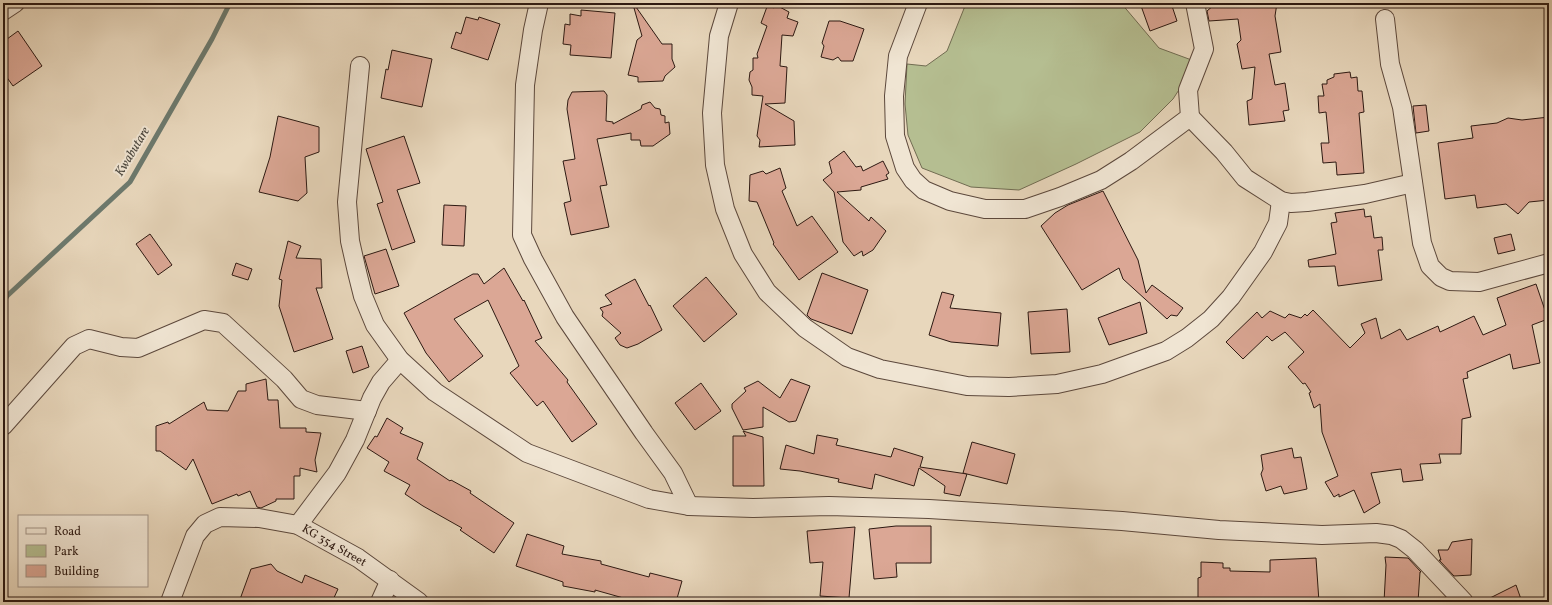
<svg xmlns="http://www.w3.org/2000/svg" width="1552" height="605" font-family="Vollkorn,serif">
<rect width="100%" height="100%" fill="#e8d7bc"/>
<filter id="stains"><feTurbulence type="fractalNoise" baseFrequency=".005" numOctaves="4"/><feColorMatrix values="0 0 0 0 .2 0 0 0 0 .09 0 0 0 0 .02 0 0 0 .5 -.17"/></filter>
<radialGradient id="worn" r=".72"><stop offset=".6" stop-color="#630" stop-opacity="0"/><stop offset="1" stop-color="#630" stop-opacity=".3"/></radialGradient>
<path fill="#b5be91" stroke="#716c52" d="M964,3H1121L1159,48L1197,62L1173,99L1140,132L1076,164L1019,190L971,187L922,168L908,135L905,104L907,64L926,66L947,51L965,6Z"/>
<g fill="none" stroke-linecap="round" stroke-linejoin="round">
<path stroke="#6d7a6e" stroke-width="5" d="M3,302L7,296L130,182L212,39L230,3"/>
</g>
<g fill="#dba795" stroke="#2d1912">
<path d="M1140,3H1171L1177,21L1150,31Z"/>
<path d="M1223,3H1277L1275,16L1281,52L1269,54L1275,85L1285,83L1289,110L1283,111L1285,121L1249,125L1247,101L1252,99L1255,67L1242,69L1237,44L1241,40L1238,19L1209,21L1207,11L1214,5H1221Z"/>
<path d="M768,4L774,8L776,5L789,12L787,18L798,22L793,36L782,35L780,66L787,67L785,103L765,104L794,121L795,145L759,147L760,140L757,136L763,96L752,95V87L749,80L750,72L753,70V58H758L757,54L767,26L761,23Z"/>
<path d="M636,7L662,44H672V59L675,67L665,76L663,81L638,82V77L628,75L637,40L642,36L634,8Z"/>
<path d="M581,10L615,13L611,58L570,55L571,45L563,44L565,24L570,25V14L581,16Z"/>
<path d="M466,17L478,20L479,17L500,24L488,60L451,48L456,32L461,34Z"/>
<path d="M829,21H840L864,29L853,61H841L838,57L833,60L821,57L824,46L822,43Z"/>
<path d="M18,31L42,66L13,86L3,72V42Z"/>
<path d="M392,50L432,59L422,107L381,98L386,69L388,70Z"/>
<path d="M1350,72L1351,78L1357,77L1358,91H1362L1364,112L1359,113L1364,173L1337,175L1336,162L1323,163L1321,143H1329L1326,112L1319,113L1318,96H1324L1322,84H1327V80L1334,77V74Z"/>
<path d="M604,91L607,95L606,121L613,122V124L641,109L642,105L650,102L655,108L660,109L661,115L665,116V123L669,122L670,134L653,146H641L640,140H631V133L597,139L607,185L600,186L609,227L571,235L564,203L571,201L563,161L575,159L567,109L568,100L572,92Z"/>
<path d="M1426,105L1429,131L1416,133L1413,106Z"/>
<path d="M278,116L319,127V152L305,157L307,193L298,201L259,192L270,157Z"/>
<path d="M1549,117V200L1529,202L1518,214L1506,204L1477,208L1475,195L1445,199L1438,143L1473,138L1471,126L1497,123L1508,118L1522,120Z"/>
<path d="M404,136L420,183L397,190L415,242L392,250L377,204L383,202L366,149Z"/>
<path d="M844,151L856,167L861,166L863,171L883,161L889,173L886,175L888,179L861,187V190L837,192L869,221L871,217L886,231L873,250L863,256L862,251L854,256L843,242L834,192L823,180L832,173L829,162Z"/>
<path d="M780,168L786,188L782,191L797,226L812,216L838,252L799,280L773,244L774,243L757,202L749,201L750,175L763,171L766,174Z"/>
<path d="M1103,191L1138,260L1146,293L1152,285L1183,308L1177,316L1171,315L1167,319L1123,279L1119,268L1082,290L1041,226L1055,213L1068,205Z"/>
<path d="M444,205L466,206L464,246L442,245Z"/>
<path d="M1364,209L1365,217L1371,216L1374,238L1382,237L1383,250H1378L1382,280L1338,286L1335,266L1309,267L1308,260L1336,254L1331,223L1337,222L1335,213Z"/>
<path d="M150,234L172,265L158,275L136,244Z"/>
<path d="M1511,234L1515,250L1498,254L1494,238Z"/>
<path d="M288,241L301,246L296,258L321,259L322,288H316L333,339L294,352L279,306L282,280L279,279Z"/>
<path d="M386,249L399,286L375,294L364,256Z"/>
<path d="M236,263L252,269L248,280L232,275Z"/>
<path d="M504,268L523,301L524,300L542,338L535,341L568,380L567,382L597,424L572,442L543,401L537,406L510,373L519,366L488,300L454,319L483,356L449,382L426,353L404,313L473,274H478L484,284Z"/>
<path d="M822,273L868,290L852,334L811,319L807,315Z"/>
<path d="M706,277L737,314L704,342L673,306Z"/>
<path d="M635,279L649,306L650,305L662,330L638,344L627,348L620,345L615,338L621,333L602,316L603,312L600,308L612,304L605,295Z"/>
<path d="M1536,284L1548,319L1532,325L1540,363L1513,369L1510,354L1467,372L1468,378L1463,379L1471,417L1462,419L1461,454H1439L1441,463L1420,464L1423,480L1403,482L1401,469L1371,473L1380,503L1364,513L1354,490L1339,497V494L1334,497L1325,482L1338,476L1322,432L1320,404L1314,408L1309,393L1311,392L1305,383L1303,384L1288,367L1304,352L1285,332L1272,341L1267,336L1243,359L1226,342L1257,312L1262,318L1270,311L1285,318L1289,314L1301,318L1305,314L1307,316L1313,310L1350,348L1365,333L1361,324L1376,318L1381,339L1400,329L1407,340L1438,326L1440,332L1474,316L1483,335L1506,325L1497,298Z"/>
<path d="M942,292L954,295L950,308L1001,313L998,346L951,342L929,335Z"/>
<path d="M1140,302L1147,333L1109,345L1098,318Z"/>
<path d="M1067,309L1070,352L1031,354L1028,312Z"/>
<path d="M362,346L369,367L353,373L346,351Z"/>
<path d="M266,379L268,400H278L280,428H306V432L321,433L315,460L317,472L300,468V476H294V499H276V501L261,508L257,507L250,491L238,496L237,494L212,504L193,459L186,470L160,451H156V426L168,422L169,424L204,402L207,410L228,411L238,391H246V384Z"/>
<path d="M791,379L810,386L796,421L789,422L763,407V427L743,430L732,408V404L746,391L744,388L758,381L780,398Z"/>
<path d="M701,383L721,411L695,430L675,403Z"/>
<path d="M387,418L403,428L400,433L423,443L417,459L450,481L451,480L471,491L470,493L514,523L494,553L460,530L462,528L423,506L405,494L410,485L384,471L389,462L367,448L375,436L377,437Z"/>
<path d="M743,431L763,437L764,486H733V436H746Z"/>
<path d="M817,435L838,439L836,445L891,457L894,448L923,457L920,467L967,474L960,496L944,493L945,486L919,468L914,486L875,474L872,489L838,482L839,479L800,471L780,469L786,445L814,454Z"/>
<path d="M972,442L1015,454L1007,484L963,473Z"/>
<path d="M1292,448L1294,458L1301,457L1307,489L1284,494L1281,486L1266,491L1261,474L1263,469L1261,455Z"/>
<path d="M896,526H931V563H896L897,577L874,579L869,529Z"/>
<path d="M855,527L849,598L820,596L823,562L810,563L807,531Z"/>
<path d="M527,534L564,546L562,554L601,561V564L649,577L650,573L682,581L676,602H649L635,598L634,601L595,590V592L563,586V582L516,566Z"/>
<path d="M1472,539L1471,575L1454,576L1439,560H1441L1438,550H1448L1452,542Z"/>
<path d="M1385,557L1408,558L1421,572H1420L1418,602H1384L1386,565Z"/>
<path d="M1316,558L1319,602L1198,601V578L1201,577V562L1223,563V568H1230V571L1270,572V560Z"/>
<path d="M271,564L277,571L302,583L305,575L338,589L332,602H239L251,569Z"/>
<path d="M1516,585L1522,602H1482Z"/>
</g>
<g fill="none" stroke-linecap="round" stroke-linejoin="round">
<g stroke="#5c483c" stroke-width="20">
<g id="minor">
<path d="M539,3L533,30L525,85L522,235L533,259L565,317L644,433L673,473L689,506"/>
<path d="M729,3L719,36L712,113L715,165L725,209L743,254L767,292L805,328L847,357L880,369L967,386L1009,387L1057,384L1102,374L1166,351L1187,338L1211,319L1231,297L1263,252L1278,223L1281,201"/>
<path d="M918,3L898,56L894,96L895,136L905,168L913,180L924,190L950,201L985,209H1025L1060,197L1101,180L1131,161L1190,117L1188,90L1204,49L1195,3"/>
<path d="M3,11L15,3"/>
<path d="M1385,19L1390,64L1402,107L1422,243L1430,266L1441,277L1450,281L1479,282L1549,263"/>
<path d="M360,66L347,202L350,241L357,272L363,296L375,325L400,360L435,392L527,453L649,499L689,506L753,508L829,506L929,509L1122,521L1219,530L1322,535L1376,533L1391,535L1401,539L1415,550L1464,602"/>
<path d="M1190,117L1224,152L1245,178L1281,201L1291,203L1307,202L1365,194L1413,183"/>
<path d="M3,426L74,346L89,339L121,347L138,348L204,320L223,323L284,379L301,399L317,405L367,411"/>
<path d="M298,525L337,473L355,440L372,398L381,382L400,360"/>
<path d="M170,602L195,536L205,524L220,517L259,518L298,525L358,558L419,602"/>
<path d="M380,602L390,580"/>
</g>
</g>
<use href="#minor" stroke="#f0e5d3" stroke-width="18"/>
</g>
<g text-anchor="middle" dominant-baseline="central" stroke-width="4" stroke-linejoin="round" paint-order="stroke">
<g font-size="12" fill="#2d1912" stroke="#f0e5d3">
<text transform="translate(334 546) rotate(30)">KG 354 Street</text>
</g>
<g font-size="13" font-style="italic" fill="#4d4940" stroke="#f0e5d3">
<text transform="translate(133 152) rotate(-59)">Kwabutare</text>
</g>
</g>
<rect width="1552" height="605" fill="none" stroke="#e8d7bc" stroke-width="16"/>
<rect x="4" y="4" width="1544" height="597" fill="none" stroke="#2d1912" stroke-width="2"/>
<rect x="8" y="8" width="1536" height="589" fill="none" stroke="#2d1912"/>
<rect x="18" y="515" width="130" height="72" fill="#f0e5d3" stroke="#a29386"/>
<rect x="26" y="528" width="20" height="6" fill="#f0e5d3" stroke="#a29386"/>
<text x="54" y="535" font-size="12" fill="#2d1912">Road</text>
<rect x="26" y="545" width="20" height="12" fill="#b5be91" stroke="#a29386"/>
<text x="54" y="555" font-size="12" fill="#2d1912">Park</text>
<rect x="26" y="565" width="20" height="12" fill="#dba795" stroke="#a29386"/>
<text x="54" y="575" font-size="12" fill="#2d1912">Building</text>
<rect width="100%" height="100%" filter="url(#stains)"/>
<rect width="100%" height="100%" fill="url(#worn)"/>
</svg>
